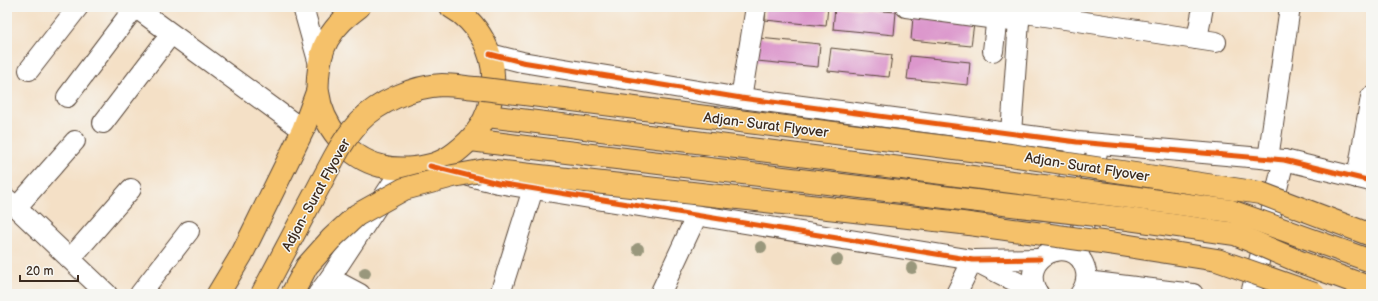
<svg xmlns="http://www.w3.org/2000/svg" width="1378" height="301" font-family="'Balsamiq Sans',sans-serif">
<rect width="100%" height="100%" fill="#f6f6f2"/>
<filter id="ink" filterUnits="userSpaceOnUse"><feTurbulence type="fractalNoise" baseFrequency=".025" numOctaves="2"/><feDisplacementMap in="SourceGraphic" scale="8" xChannelSelector="R" yChannelSelector="G"/><feConvolveMatrix kernelMatrix="1 2 1 2 8 2 1 2 1" color-interpolation-filters="sRGB"/></filter>
<filter id="wash" filterUnits="userSpaceOnUse"><feTurbulence type="fractalNoise" baseFrequency=".012" numOctaves="4" result="noise"/><feDisplacementMap in="SourceGraphic" scale="16" xChannelSelector="R" yChannelSelector="G"/><feGaussianBlur stdDeviation="0.9" result="paint"/><feColorMatrix in="noise" values="0 0 0 0 0 0 0 0 0 0 0 0 0 0 0 0 0 1.4 0 .05"/><feComposite in="paint" operator="in"/></filter>
<g filter="url(#wash)">
<rect width="100%" height="100%" fill="#f4e0c6"/>
<g id="blocks">
<g fill="#dc97cc">
<path d="M766,7H828L826,26L765,20Z"/>
<path d="M835,7L896,12L894,35L833,29Z"/>
<path d="M913,17L974,23L971,46L911,40Z"/>
<path d="M759,38L820,44L818,67L757,61Z"/>
<path d="M831,48L892,55L889,77L828,71Z"/>
<path d="M910,56L970,62L968,85L907,79Z"/>
</g>
</g>
</g>
<g filter="url(#ink)">
<use href="#blocks" fill-opacity="0" stroke="#574537" stroke-width="1"/>
<g fill="none" stroke-linecap="round" stroke-linejoin="round">
<g stroke="#574537" stroke-width="22">
<g id="minor">
<path d="M135,7L303,130"/>
<path d="M303,7L319,64"/>
<path d="M906,7L1019,22"/>
<path d="M1019,12L1216,42"/>
<path d="M1197,39L1203,7"/>
<path d="M993,51L998,7"/>
<path d="M490,54L522,62L741,98L1077,142L1284,160L1371,181"/>
<path d="M29,70L78,7"/>
<path d="M67,97L135,7"/>
<path d="M741,98L756,7"/>
<path d="M103,123L171,34"/>
<path d="M1011,133L1020,7"/>
<path d="M1268,159L1290,7"/>
<path d="M469,176L498,183L973,260L1040,259"/>
<path d="M1357,178L1371,97"/>
<path d="M7,199L107,294"/>
<path d="M16,208L75,141"/>
<path d="M1055,251L1075,149"/>
<path d="M1078,256L1097,152"/>
<path d="M70,259L131,189"/>
<path d="M975,261L1038,293"/>
<path d="M330,278L360,294"/>
<path d="M1086,281L1193,294"/>
<path d="M140,294L189,231"/>
<path d="M318,294L330,278L402,169"/>
<path d="M500,294L533,189"/>
<path d="M660,294L697,215"/>
<path d="M956,294L973,260"/>
<path d="M1038,294C1015,256 1074,232 1085,268C1088,277 1086,286 1080,294"/>
<path d="M1251,294L1284,160"/>
</g>
</g>
<g stroke="#574537" stroke-width="24">
<path id="major" d="M359,7C346,17 337,24 328,39C321,51 319,64 318,77C318,82 317,87 318,92C322,125 348,158 381,166C392,169 403,169 414,168C434,166 446,161 461,148C481,132 492,109 493,83C495,53 478,22 451,7"/>
</g>
<g stroke="#574537" stroke-width="24">
<g id="highway">
<path d="M487,116L561,125"/>
<path d="M471,140L558,151"/>
<path d="M218,294L242,254L303,130L317,92"/>
</g>
</g>
<use href="#minor" stroke="#fff" stroke-width="20"/>
<use href="#major" stroke="#f5c16b" stroke-width="22"/>
<use href="#highway" stroke="#f5c16b" stroke-width="22"/>
<g stroke="#574537" stroke-width="24" stroke-linecap="butt">
<g id="highway-bridge">
<path d="M561,125L1123,196L1231,211L1371,261"/>
<path d="M558,151L1128,219L1235,234L1300,262L1371,288"/>
<path d="M262,294L334,158C341,145 349,133 359,122C378,102 414,86 442,85C453,85 465,87 476,88L1010,155L1260,193L1371,235"/>
<path d="M292,294L307,266L332,238L357,215L404,189L453,176L486,170L962,223L1116,244L1217,260L1314,294"/>
</g>
</g>
<use href="#highway-bridge" stroke="#f5c16b" stroke-width="22"/>
<g stroke="#f6f6f2" stroke-width="8">
<g id="cycleway">
<path d="M490,54L522,62L741,98L1077,142L1284,160L1371,181"/>
<path d="M430,166L498,183L973,260L1040,259"/>
</g>
</g>
<use href="#cycleway" stroke="#e8590c" stroke-width="5"/>
</g>
<g fill="#99977c">
<circle cx="761" cy="247" r="6"/>
<circle cx="638" cy="249" r="6"/>
<circle cx="837" cy="260" r="6"/>
<circle cx="912" cy="268" r="6"/>
<circle cx="365" cy="273" r="6"/>
</g>
</g>
<g text-anchor="middle" dominant-baseline="central" stroke-width="3" stroke-linejoin="round" paint-order="stroke">
<g font-size="14" fill="#3b2a1e" stroke="#f6f6f2">
<text transform="translate(766 125) rotate(7)">Adjan- Surat Flyover</text>
<text transform="translate(1087 167) rotate(9)">Adjan- Surat Flyover</text>
<text transform="translate(316 195) rotate(-61)">Adjan- Surat Flyover</text>
</g>
</g>
<rect width="1378" height="301" fill="none" stroke="#f6f6f2" stroke-width="24"/>
<path d="M20 275v6h58v-6" fill="none" stroke="#3b2a1e" stroke-width="2"/>
<text x="26" y="275" font-size="12" fill="#3b2a1e" stroke="#f6f6f2" stroke-width="3" paint-order="stroke">20 m</text>
</svg>
